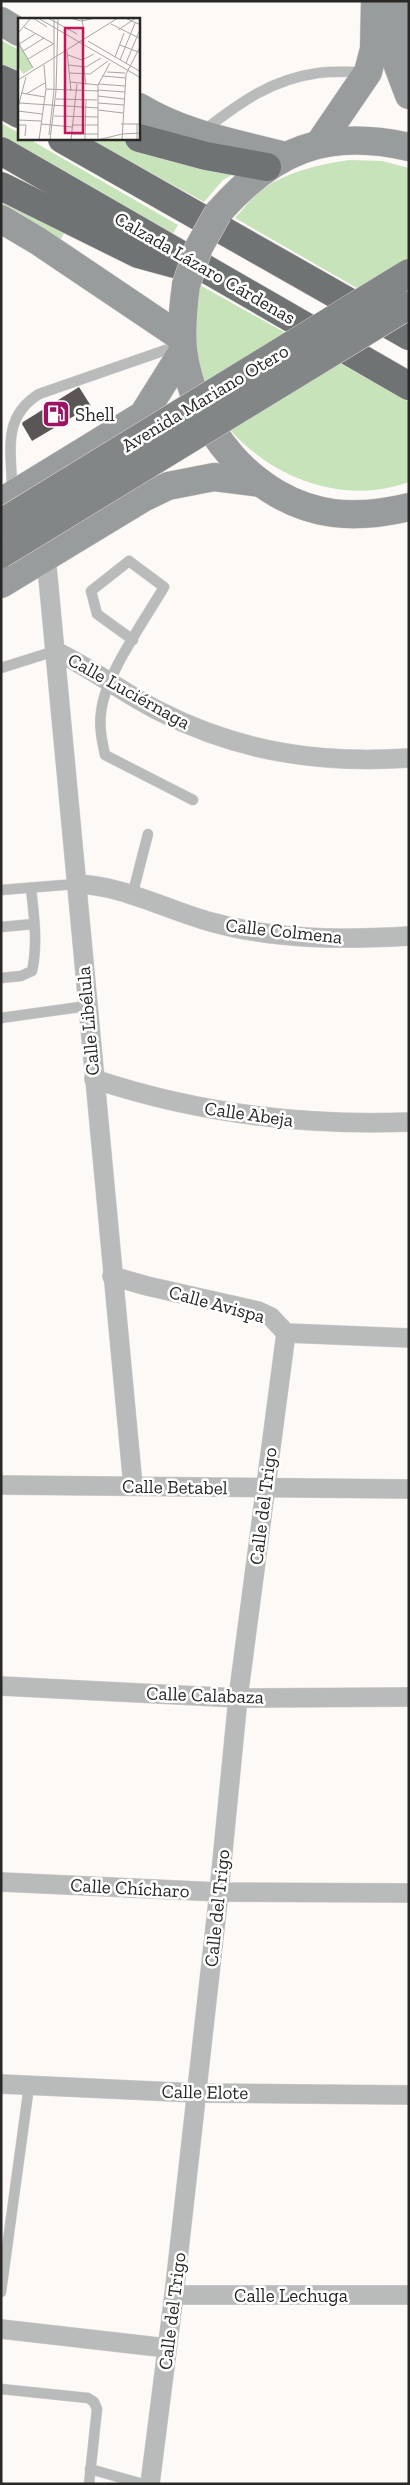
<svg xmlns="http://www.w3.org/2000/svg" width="410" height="2485" font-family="'Zilla Slab',serif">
<rect width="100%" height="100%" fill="#fdf9f7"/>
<g fill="#c6e3ba">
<path d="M1,40L19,50V75L1,67Z"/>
<path d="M1,123L19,133V139H29L178,225L172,235L1,136Z"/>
<path d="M89,139H125L212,164L246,167L223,180L204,202Z"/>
<path d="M349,160L382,161L409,168V318L235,218C243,210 250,199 259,192C285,172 317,165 349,160Z"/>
<path d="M1,194L67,227L59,243L1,210Z"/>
<path d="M198,284L409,402V482C346,505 276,480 233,433C224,423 212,409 208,396C203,383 192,346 192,333C192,317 196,300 198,284Z"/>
</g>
<path fill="#5a5655" d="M79,387L91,406L32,441L22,424L23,422Z"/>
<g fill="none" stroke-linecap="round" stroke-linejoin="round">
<g stroke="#d7d3d2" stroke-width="11">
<g id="lane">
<path d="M203,131C239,103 272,79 318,73C333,71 350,72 365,72"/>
<path d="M12,492C12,451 1,418 39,394L180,345"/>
<path d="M133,640L97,614L91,591L129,561L164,587C145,620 104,676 101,713C99,727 102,741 105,755L193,800"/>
<path d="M1,668L55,651"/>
<path d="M1,890L76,884"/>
<path d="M132,896L148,834"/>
<path d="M1,927L34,924"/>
<path d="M1,978L21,976L32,971C38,945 34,915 31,888"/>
<path d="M1,1018L87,1006"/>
<path d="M1,2292L29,2086"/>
<path d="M1,2389L88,2398L94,2402L97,2409L89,2484"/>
<path d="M90,2469L143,2484"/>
</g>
</g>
<g stroke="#d7d3d2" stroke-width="20">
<g id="street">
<path d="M46,556L133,1486"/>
<path d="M55,651C92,668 124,694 161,712C240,752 321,764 409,758"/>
<path d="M76,884C123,885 166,910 211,922C275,940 344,940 409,936"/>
<path d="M94,1079C196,1113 301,1126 409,1122"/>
<path d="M112,1276L147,1286L258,1311L271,1317L286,1333L409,1338"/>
<path d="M1,1485L409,1489"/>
<path d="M1,1686L238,1698L409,1697"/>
<path d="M1,1882L219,1892L409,1893"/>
<path d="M1,2084L197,2093L409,2095"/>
<path d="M174,2295H409"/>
<path d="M1,2329L167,2348"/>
<path d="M150,2484L174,2295L219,1892L238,1698L286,1333"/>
</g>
</g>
<g stroke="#d7d3d2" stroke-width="29">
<g id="secondary">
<path d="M400,1L398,66L409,95"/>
<path d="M1,21L19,32"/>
<path d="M139,107C183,134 235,143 285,156"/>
<path d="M319,144L368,72L374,49L375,1"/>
<path d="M218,213C273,150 326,128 409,147"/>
<path d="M1,219L38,241L182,338"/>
<path d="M186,285C183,307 181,328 183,350C193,427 253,502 333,513C358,516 384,513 409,507"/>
<path d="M1,502L143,415L183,351"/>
<path d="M1,584L143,498L168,486L214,477L261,483"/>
</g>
</g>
<g stroke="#d7d3d2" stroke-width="29">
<g id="highway">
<path d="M1,79L19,87"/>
<path d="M1,104L19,114"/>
<path d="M139,138L206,156L267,167"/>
<path d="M62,139L409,336"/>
<path d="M1,151L409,386"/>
<path d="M1,186L138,254L182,266"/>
</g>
</g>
<use href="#lane" stroke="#b9bbbb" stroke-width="10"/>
<use href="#street" stroke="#b9bbbb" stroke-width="19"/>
<use href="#secondary" stroke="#999c9c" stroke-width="28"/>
<use href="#highway" stroke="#6f7374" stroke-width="28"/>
<g stroke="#d7d3d2" stroke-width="29" stroke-linecap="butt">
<path id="secondary-bridge" d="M186,285L199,247L218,213"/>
</g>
<g stroke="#d7d3d2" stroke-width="29" stroke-linecap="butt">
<g id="primary-bridge">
<path d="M1,523L409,273"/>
<path d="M1,554L409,305"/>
</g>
</g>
<use href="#secondary-bridge" stroke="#999c9c" stroke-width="28"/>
<use href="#primary-bridge" stroke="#828686" stroke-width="28"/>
</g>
<defs>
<g id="fuel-square" transform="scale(1.4375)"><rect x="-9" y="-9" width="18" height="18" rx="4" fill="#9c1363" stroke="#fff"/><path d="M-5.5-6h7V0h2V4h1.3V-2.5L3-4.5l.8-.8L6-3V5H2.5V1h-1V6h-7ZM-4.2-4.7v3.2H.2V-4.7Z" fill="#fff"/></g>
</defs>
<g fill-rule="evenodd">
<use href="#fuel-square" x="56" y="414"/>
</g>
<g text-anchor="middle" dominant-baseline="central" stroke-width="5" stroke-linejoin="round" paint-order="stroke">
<g font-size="19" fill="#292827" stroke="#fff">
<text transform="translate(205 268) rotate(30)">Calzada Lázaro Cárdenas</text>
<text transform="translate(205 398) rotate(-31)">Avenida Mariano Otero</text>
<text transform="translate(129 691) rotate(29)">Calle Luciérnaga</text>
<text transform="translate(284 931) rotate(6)">Calle Colmena</text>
<text transform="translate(88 1021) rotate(-95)">Calle Libélula</text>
<text transform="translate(249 1114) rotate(8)">Calle Abeja</text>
<text transform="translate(217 1304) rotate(15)">Calle Avispa</text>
<text transform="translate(175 1487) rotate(1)">Calle Betabel</text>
<text transform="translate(263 1506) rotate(-83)">Calle del Trigo</text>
<text transform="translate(205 1695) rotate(2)">Calle Calabaza</text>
<text transform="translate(130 1888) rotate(3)">Calle Chícharo</text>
<text transform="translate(217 1908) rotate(-84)">Calle del Trigo</text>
<text transform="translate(205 2092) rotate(1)">Calle Elote</text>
<text x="291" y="2295">Calle Lechuga</text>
<text transform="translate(172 2311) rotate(-83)">Calle del Trigo</text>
</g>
<g font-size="19" fill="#292827" stroke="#fff" text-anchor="start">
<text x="75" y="414">Shell</text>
</g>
</g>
<g transform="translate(18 18)">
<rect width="122" height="122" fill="#fdf9f7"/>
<path d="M0,23L15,50L5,56L0,48Z" fill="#c6e3ba"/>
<path fill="none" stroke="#a8a5a4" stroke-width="1" d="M15,0L29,9M20,0L123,60M30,0L59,16M52,0L63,3L78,0M64,0L66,16M107,0L123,7M93,6L123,21M6,9L36,26M100,12L118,0M0,15L13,0M0,18L1,26L15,50M70,23L123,54M1,26L17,16M102,27L123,35M5,33L26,20M49,33L53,73M50,37L64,42L76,36M97,39L106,15M10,41L35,26M65,42L68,67M102,42L117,5M108,45L123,9M50,47L68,49L83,40M89,54L107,55M51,55L72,56L90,43M85,58L108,60M0,62L100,0M52,64L80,67M80,66L107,68M28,71L81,73M80,72L107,74M3,75L27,79M8,76L27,65M80,78L106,81M38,81L79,82M1,85L80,90M80,85L106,87M0,89L8,59M80,92L105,95M0,93L24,96M36,98L80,99M0,102L23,103M23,106L54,109M103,106H123M119,106V122M0,107H8L7,118M55,107H80M54,116H80M31,117L36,72V0M21,122L28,71L26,47M32,122L38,73L40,0M53,122L59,66M67,122L68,82M80,122V67L92,45M80,122L104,116L123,115M104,122L108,56L123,27"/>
<path fill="#c2185b" fill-opacity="0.15" stroke="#c2185b" stroke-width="2.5" d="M47,10H65V115H47Z"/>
<rect width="122" height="122" fill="none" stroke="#292827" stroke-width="2.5"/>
</g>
<rect width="410" height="2485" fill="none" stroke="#292827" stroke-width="5"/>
</svg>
